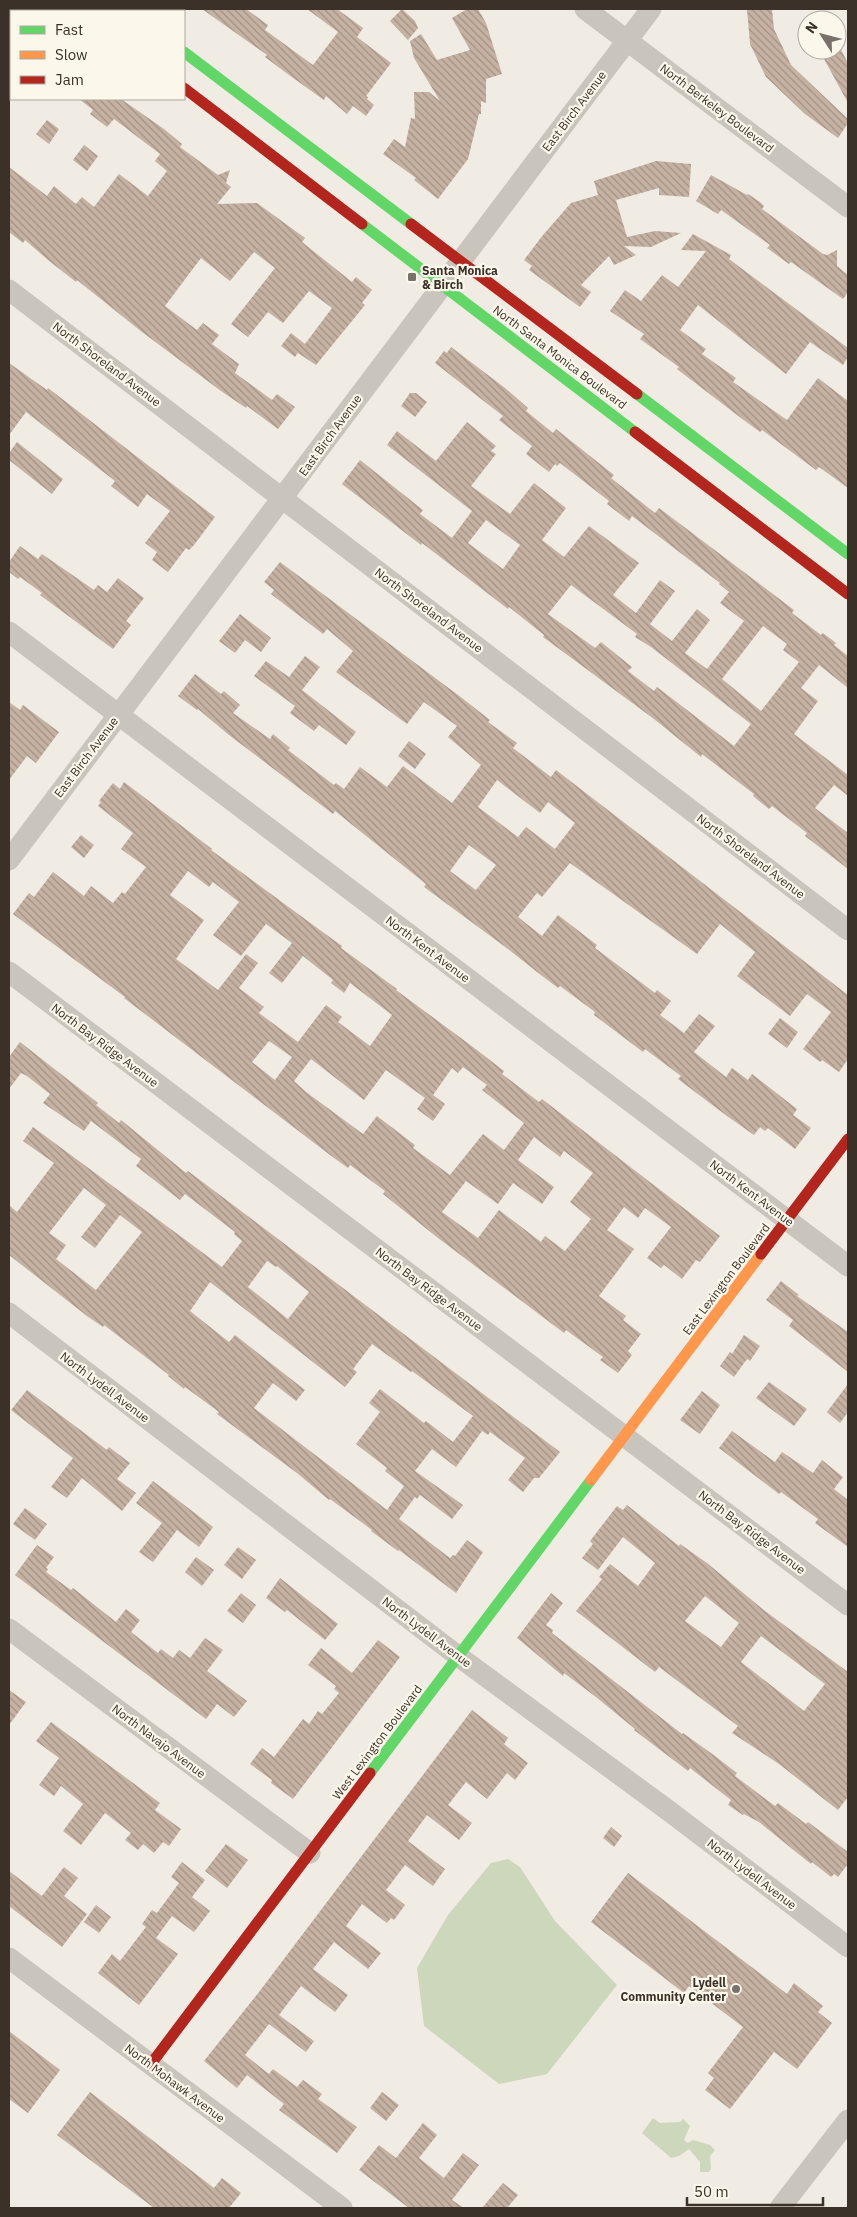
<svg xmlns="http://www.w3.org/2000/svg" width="857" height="2217" font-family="'IBM Plex Sans',sans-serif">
<defs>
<pattern id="building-back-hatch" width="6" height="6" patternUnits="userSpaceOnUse" patternTransform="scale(1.25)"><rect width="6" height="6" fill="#c5b2a3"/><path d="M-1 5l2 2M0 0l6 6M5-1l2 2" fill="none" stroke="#a19185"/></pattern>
</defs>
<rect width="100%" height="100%" fill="#f0ece3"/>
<g fill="#cdd7bb">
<path d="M508,1859L520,1867L555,1921L617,1985L547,2074L499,2084L424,2026L417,1968L448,1915L491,1863Z"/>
<path d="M653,2118L660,2123L680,2122L683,2119L690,2126L684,2140L688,2143L693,2140L710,2145L715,2150L710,2156L711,2169L709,2172H700V2162L689,2149L679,2156L671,2158L642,2133Z"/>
</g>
<g fill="url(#building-back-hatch)" fill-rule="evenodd">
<path d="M202,9H246L268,25L265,30L313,65L338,32L307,9H337L363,28L357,37L391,63L366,96L368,97L367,99L374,105L366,116L353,106L347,114L326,96L324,100L289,75L265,57L267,55Z"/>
<path d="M402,9L415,21L418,28L408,40L390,21Z"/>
<path d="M467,9H478L486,23L502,74L486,79V103L481,101V114H479L468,159L438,199L414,180L416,178L383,154L394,139L405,147L411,118L415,119L414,92H429L440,101L414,58L410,41L421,34L437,60L470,50L452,18Z"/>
<path d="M747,9H772L774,29L791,65L848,119V123L838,138L805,114L766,77L750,44Z"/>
<path d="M840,48L848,63V103L823,57Z"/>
<path d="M79,99H121L164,129L182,144L180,147L218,175L230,170L226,183L231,187L217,204L257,203L305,238L302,242L352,282L356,277L372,290L362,303L365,305L316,365L298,353L302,347L295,357L281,346L291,333L305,344L332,308L309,291L283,323L268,312L248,337L231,324L275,268L254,252L230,281L201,258L165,306L197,330L203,323L219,335L212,344L239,364L235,373L272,400L277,394L295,407L278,429L247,406L246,408L221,391L142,332L77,280L76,282L48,260L25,240L23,243L9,232V167L47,196L54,186L76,204L82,197L94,207L119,174L148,196L167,171L155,161L160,154L114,119L107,127L90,114L93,110Z"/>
<path d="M47,120L59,129L49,144L36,134Z"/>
<path d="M84,145L98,156L87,171L73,160Z"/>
<path d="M656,161L691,164L689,197L659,195V188L616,200L627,237L655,231L681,233L651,247L624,246L636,255L614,265L609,256L581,285L591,292L580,307L529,270L532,266L524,260L543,235L571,203L598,195L594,181Z"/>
<path d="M711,175L747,195L748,194L760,202L764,206L762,209L823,254L827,255L837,250V266L848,275V292L843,299L791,262L789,264L767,248L770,245L721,210L718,214L696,201Z"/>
<path d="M693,234L731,255L729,259L848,348V357L843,365L810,342L786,374L698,305L680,330L706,349L702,354L736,378L733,382L787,420L818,378L848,401V488L819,467L816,470L762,430L760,432L741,418L677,369L679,367L640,339L644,334L610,311L625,290L641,301L662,275L678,287L706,251L681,250Z"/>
<path d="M451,347L505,388L528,408L526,411L553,433L556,429L614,475L611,478L655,513L659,508L794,610L792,613L821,635L823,633L836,643L834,645L848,656V688L819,665L801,688L818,701L794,734L848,775V796L834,785L815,808L848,833V869L805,836L807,833L772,806L769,809L753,796L754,794L711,761L702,754L701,757L654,719L543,637L544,635L509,607L508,609L422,543L421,545L342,484L360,460L423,510L420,514L452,538L472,511L387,445L397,431L436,461L467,422L496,446L491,451L496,454L471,486L510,514L534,483L566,508L542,540L564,557L589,526L639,563L613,595L636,613L660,580L675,591L650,624L672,641L697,609L710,620L685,653L707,669L744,621L720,603L729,592L719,584L720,583L632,516L629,521L607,504L609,501L560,463L557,466L555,464L549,472L526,454L532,446L499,420L503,416L435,363L444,351L447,353ZM486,520L520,545L503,569L468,543ZM571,585L637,634L635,637L651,647L751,724L734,746L657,687L654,691L628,671L632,667L601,642L595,648L548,614ZM763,626L787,644L783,650L799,662L761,711L722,679Z"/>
<path d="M9,363L47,390L48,388L215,517L194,545L189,550L186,548L168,572L152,560L157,552L145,543L170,511L147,494L138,507L111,486L115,481L26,412L9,435Z"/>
<path d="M410,393H416L427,402L415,417L401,406Z"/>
<path d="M17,442L63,479L52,494L9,460V453Z"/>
<path d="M20,546L38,559L42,554L94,590L98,585L107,592L118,578L144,598L126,621L131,625L113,649L40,595L42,593L20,577L18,579L9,572V562Z"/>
<path d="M280,562L462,698L490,720L488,722L517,743L513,748L551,777L556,770L848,995V1059L839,1072L822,1060L820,1062L803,1049L831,1012L807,994L790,1016L737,976L755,952L720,924L697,954L570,863L542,897L537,893L518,917L542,936L558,915L597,945L595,948L655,993L657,990L671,1001L660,1015L684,1033L699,1014L715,1026L694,1052L726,1077L732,1068L748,1080L752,1074L797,1109L793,1115L811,1128L795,1149L768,1128L765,1131L760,1127L754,1135L727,1116L678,1079L681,1076L645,1049L643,1052L594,1015L595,1012L560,986L558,988L537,972L508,949L424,887L426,884L335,811L333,814L229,735L198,709L197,710L178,696L195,674L221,694L224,691L240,705L233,713L270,739L273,734L290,748L288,750L334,785L336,783L344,789L360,767L387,787L403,766L452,803L481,765L448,737L457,726L424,702L407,724L336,672L353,651L327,629L323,634L271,594L274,590L264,582ZM497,780L540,813L548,802L575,823L555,849L526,827L518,837L478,807ZM469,845L496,865L476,890L450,871Z"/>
<path d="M240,614L271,638L261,652L245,640L235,653L219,641Z"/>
<path d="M305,656L320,667L302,690L356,732L346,745L319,725L314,731L290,713L295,706L254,676L266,661L289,677Z"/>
<path d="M9,702L20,710L23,705L59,732L36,763L27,756L9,780Z"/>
<path d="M409,741L426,754L415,769L398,756Z"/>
<path d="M124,782L212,849L211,850L324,933L342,946L341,948L397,989L396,990L473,1047L504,1071L502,1074L539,1102L542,1099L720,1236L700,1262L696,1260L682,1279L664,1265L661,1268L647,1258L671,1227L645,1208L638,1218L624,1207L607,1230L634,1249L599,1296L626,1316L623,1320L641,1334L628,1351L632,1355L618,1373L600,1360L603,1357L566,1330L564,1333L438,1238L383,1194L385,1191L350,1165L348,1168L330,1155L124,998L125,997L13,914L29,893L34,897L53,872L84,896L91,886L113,903L122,892L125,894L146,867L121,849L133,833L98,806L101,802L99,801L113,783L120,789ZM188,871L209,887L213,882L239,902L213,935L241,956L266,924L292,943L269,973L282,983L303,956L333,980L331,983L344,993L350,983L392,1015L370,1046L338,1022L342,1017L326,1005L298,1042L259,1013L264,1007L239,988L258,963L246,954L218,990L176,959L204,920L170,895ZM269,1041L292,1057L275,1080L252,1062ZM311,1059L364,1100L386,1070L425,1098L417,1109L433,1121L445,1104L433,1095L452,1068L458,1073L463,1067L487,1085L482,1090L524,1123L504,1150L483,1134L450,1175L413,1148L415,1145L377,1116L363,1134L306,1092L294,1081ZM534,1137L560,1157L564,1151L593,1173L570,1202L591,1219L565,1251L545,1236L541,1242L499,1210L478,1238L442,1212L466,1181L498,1204L513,1183L542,1204L554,1187L518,1160Z"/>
<path d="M81,835L94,845L84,858L71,847Z"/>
<path d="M780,1018L798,1032L787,1048L768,1034Z"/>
<path d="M20,1042L98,1103L96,1105L119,1123L121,1120L186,1173L188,1171L560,1452L539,1478H534L523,1492L508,1480L525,1458L490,1432L488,1435L482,1431L456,1467L432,1449L415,1471L463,1505L452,1519L420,1495L417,1499L415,1497L399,1519L450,1558L453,1555L455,1556L467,1540L483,1552L456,1593L399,1550L398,1551L371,1531L372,1530L330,1499L329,1500L297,1473L217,1414L219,1412L185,1387L184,1389L168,1376L169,1375L104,1325L103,1327L87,1316L9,1255V1205L17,1212L54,1163L23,1141L33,1127L222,1267L242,1241L234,1234L235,1232L185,1194L180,1200L136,1166L141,1159L91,1121L84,1131L43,1103L50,1094L27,1076L21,1073L9,1089V1057ZM84,1188L106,1205L81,1237L95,1248L120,1215L142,1232L96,1290L56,1259L66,1245L49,1233ZM267,1261L276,1267L277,1266L309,1292L288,1319L248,1287ZM210,1282L345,1387L357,1372L353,1369L372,1344L411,1372L412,1371L473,1416L453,1442L426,1421L424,1423L380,1389L369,1403L380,1412L356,1444L387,1468L385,1471L404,1486L387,1510L254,1408L273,1383L296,1401L305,1390L235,1335L229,1342L190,1311Z"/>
<path d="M781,1281L799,1295L797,1296L848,1332V1372L789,1326L793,1320L766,1300Z"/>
<path d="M744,1335L760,1346L750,1361L747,1359L734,1377L720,1366L730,1352L732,1354Z"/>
<path d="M769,1382L807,1409L794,1426L756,1398Z"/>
<path d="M848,1384V1412L840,1423L827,1412Z"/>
<path d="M27,1390L107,1450L109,1447L130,1463L117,1479L136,1493L122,1511L82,1478L67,1498L51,1487L73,1458L11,1410Z"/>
<path d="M702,1391L720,1405L700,1434L680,1420Z"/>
<path d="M732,1431L775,1462L782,1452L813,1473L822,1460L843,1477L834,1489L848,1500V1547L815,1523L818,1519L781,1492L779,1494L719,1448Z"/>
<path d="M153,1481L213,1527L199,1547L177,1530L153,1562L139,1552L162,1523L136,1503Z"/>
<path d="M627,1505L679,1546L680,1544L707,1563L765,1611L848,1672V1797L838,1810L779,1764L732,1733L738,1726L659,1667L655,1672L576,1611L602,1579L599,1577L610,1564L638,1586L655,1563L623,1537L598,1570L582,1558L593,1544L590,1541L617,1506L623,1510ZM705,1596L739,1623L721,1647L685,1621ZM761,1636L825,1684L804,1711L741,1662Z"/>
<path d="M25,1508L47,1524L35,1540L13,1524Z"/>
<path d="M37,1545L54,1557L46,1568L48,1569L46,1572L71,1590L73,1588L116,1622L126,1609L140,1620L131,1632L158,1653L161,1649L173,1658L179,1650L190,1658L205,1638L223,1650L207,1671L247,1701L234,1717L217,1704L206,1719L15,1575Z"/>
<path d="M238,1547L256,1560L242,1579L224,1565Z"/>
<path d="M196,1557L214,1570L202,1586L185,1572Z"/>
<path d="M280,1578L338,1624L325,1640L287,1610L285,1612L266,1598Z"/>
<path d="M241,1593L256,1605L243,1623L227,1611Z"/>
<path d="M551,1593L563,1603L546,1625L553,1630L552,1633L682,1734L683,1733L715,1756L737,1773L735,1776L775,1806L778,1803L806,1824L808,1822L848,1852V1864L838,1877L834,1874L831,1877L812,1862L811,1864L759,1822L744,1814L743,1815L728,1805L731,1800L690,1768L688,1771L634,1730L635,1729L596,1697L564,1673L563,1676L517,1638Z"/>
<path d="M378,1640L400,1657L293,1799L271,1783L272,1780L250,1764L262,1748L274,1757L303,1719L309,1724L318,1711L322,1714L339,1693L334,1689L336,1686L308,1665L321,1648L352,1673Z"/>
<path d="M9,1690L26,1702L9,1725Z"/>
<path d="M472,1710L508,1738L504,1744L528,1763L515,1780L507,1773L487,1799L466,1782L448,1805L472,1823L459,1840L427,1815L408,1841L445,1869L433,1886L405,1865L386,1890L405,1905L394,1920L391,1918L387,1923L362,1904L346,1926L381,1953L368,1969L334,1942L313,1969L348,1995L335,2012L301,1986L279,2015L314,2041L306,2052L269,2024L245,2055L269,2074L273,2069L297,2087L303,2080L322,2094L318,2099L357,2127L337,2153L279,2110L284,2104L247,2075L237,2088L204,2061L259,1992Z"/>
<path d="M51,1722L160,1803L155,1810L181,1829L169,1846L163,1842L154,1853L143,1844L138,1850L125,1840L131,1833L105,1813L81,1845L63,1831L83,1804L61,1786L54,1796L39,1785L59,1758L36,1741Z"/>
<path d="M611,1827L622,1836L614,1847L603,1838Z"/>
<path d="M226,1844L248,1860L227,1888L205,1871Z"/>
<path d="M182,1862L205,1880L192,1897L210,1911L194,1932L172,1916L156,1938L178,1954L139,2005L98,1973L112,1954L120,1961L146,1927L142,1924L152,1910L157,1913L179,1883L171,1877Z"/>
<path d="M64,1867L78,1878L64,1896L87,1914L62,1947L9,1906V1871L42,1896Z"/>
<path d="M628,1873L787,1994L794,1983L823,2006L818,2012L832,2023L797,2069L774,2052L730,2109L705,2090L714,2078L708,2073L743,2027L689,1986L684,1993L591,1922Z"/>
<path d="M96,1905L111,1917L99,1933L84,1922Z"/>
<path d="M9,2031L60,2070L28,2113L9,2099Z"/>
<path d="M90,2092L214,2188L222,2178L241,2193L229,2208H154L57,2135Z"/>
<path d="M382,2092L399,2105L386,2121L370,2108Z"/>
<path d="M423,2123L437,2135L419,2158L444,2178L463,2153L479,2165L452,2200L464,2208H409L359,2170L379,2145L396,2158Z"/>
<path d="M503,2183L518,2195L507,2208H482Z"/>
</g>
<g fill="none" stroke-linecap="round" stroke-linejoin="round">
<g stroke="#c9c4bc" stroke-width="21">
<path d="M585,9L848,207"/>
<path d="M9,290L848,930"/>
<path d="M9,632L848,1266"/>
<path d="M9,860L651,9"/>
<path d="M9,972L848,1605"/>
<path d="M9,1313L458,1656L669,1811L848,1947"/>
<path d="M9,1629L310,1853"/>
<path d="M9,1958L342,2208"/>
<path d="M780,2208L848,2120"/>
</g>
<g stroke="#63d668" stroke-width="11">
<path d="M184,52L411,224"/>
<path d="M362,224L635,432"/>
<path d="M637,394L848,554"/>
<path d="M370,1773L591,1480"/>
</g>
<g stroke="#ff974d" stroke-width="11">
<path d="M79,9L82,11"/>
<path d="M591,1480L761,1254"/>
</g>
<g stroke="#b3261e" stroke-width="11">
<path d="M127,9L130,11"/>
<path d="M184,88L362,224"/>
<path d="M411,224L637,394"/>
<path d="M635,432L848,594"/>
<path d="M761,1254L848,1139"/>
<path d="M151,2064L370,1773"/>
</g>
</g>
<g fill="#7a726a" stroke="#fcf7eb" stroke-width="2">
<rect x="407" y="272" width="10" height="10" rx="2.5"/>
<circle cx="736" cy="1989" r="5"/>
</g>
<g text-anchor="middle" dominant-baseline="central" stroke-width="4.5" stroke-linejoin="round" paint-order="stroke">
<g font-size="12" fill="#3b3129" stroke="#fcf7eb">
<text transform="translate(717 108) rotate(37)">North Berkeley Boulevard</text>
<text transform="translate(574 111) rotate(-53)">East Birch Avenue</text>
<text transform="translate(560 357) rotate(37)">North Santa Monica Boulevard</text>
<text transform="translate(107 364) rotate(37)">North Shoreland Avenue</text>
<text transform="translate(330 435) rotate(-54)">East Birch Avenue</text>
<text transform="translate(429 610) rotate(37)">North Shoreland Avenue</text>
<text transform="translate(86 757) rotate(-53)">East Birch Avenue</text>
<text transform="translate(751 856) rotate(37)">North Shoreland Avenue</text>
<text transform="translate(428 949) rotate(37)">North Kent Avenue</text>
<text transform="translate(105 1045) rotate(37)">North Bay Ridge Avenue</text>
<text transform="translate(752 1193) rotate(37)">North Kent Avenue</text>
<text transform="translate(726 1279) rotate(-53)">East Lexington Boulevard</text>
<text transform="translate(429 1289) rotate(37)">North Bay Ridge Avenue</text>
<text transform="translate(105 1387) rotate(37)">North Lydell Avenue</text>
<text transform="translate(752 1532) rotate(37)">North Bay Ridge Avenue</text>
<text transform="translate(427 1632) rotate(37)">North Lydell Avenue</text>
<text transform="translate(159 1741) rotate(37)">North Navajo Avenue</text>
<text transform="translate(377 1742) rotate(-53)">West Lexington Boulevard</text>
<text transform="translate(752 1874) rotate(37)">North Lydell Avenue</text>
<text transform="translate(175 2083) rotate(37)">North Mohawk Avenue</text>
</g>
<g font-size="12" font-weight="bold" fill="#3b3129" stroke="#fcf7eb" text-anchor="start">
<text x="422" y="270">Santa Monica<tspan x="422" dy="14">&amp; Birch</tspan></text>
<text x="726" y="1982" text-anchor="end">Lydell<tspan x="726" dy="14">Community Center</tspan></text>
</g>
</g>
<rect width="857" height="2217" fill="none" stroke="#3b3129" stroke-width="20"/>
<rect x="10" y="10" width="175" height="90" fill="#fcf7eb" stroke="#afa89d"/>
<rect x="20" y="26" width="25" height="8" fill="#63d668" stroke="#afa89d"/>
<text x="55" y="35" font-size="15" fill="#3b3129">Fast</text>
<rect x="20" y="51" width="25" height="8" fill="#ff974d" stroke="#afa89d"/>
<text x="55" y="60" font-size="15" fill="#3b3129">Slow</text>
<rect x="20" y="76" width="25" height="8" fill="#b3261e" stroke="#afa89d"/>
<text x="55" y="85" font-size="15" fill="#3b3129">Jam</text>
<g transform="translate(822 35) rotate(306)"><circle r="24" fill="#fcf7eb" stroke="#afa89d"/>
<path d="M0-4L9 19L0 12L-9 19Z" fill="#7a726a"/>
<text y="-8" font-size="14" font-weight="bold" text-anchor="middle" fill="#3b3129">N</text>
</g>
<path d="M687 2197v8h136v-8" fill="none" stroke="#3b3129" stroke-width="2.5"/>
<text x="694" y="2197" font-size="15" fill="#3b3129" stroke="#fcf7eb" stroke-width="4" paint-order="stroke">50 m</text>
</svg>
